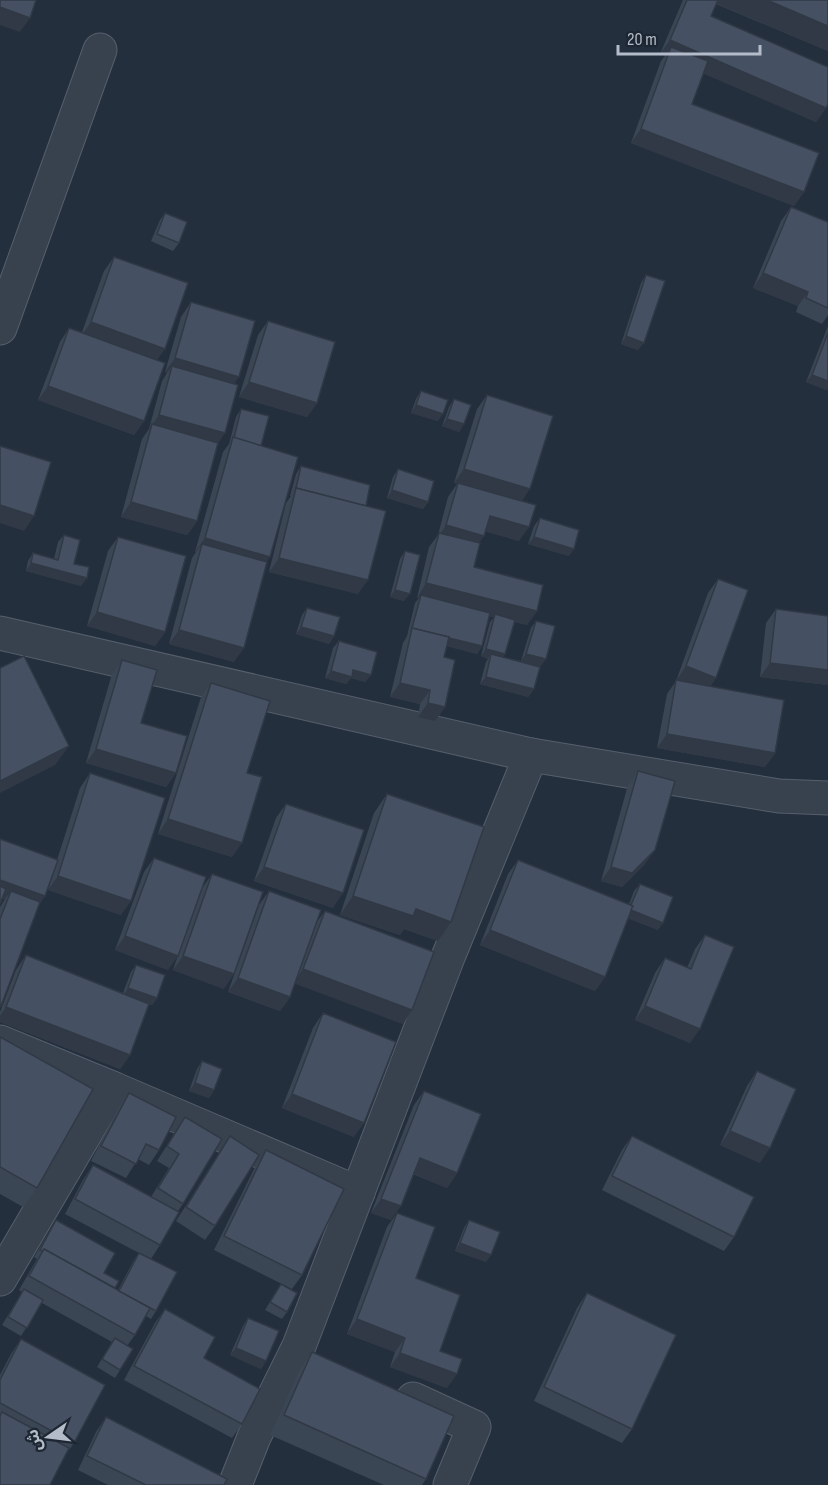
<svg xmlns="http://www.w3.org/2000/svg" width="828" height="1485" font-family="'Sofia Sans Condensed','Noto Sans Arabic',sans-serif">
<rect width="100%" height="100%" fill="#242f3e"/>
<g fill="none" stroke-linecap="round" stroke-linejoin="round">
<g stroke="#565f6c" stroke-width="35">
<g id="minor">
<path d="M0,328L100,50"/>
<path d="M0,633L531,755L779,796L828,798"/>
<path d="M0,1042L112,1088"/>
<path d="M0,1279L112,1088L358,1193"/>
<path d="M413,1399L474,1427L450,1485"/>
<path d="M235,1485L254,1437L299,1346L448,957L531,755"/>
</g>
</g>
<use href="#minor" stroke="#38414e" stroke-width="33"/>
</g>
<g fill="#3b4654">
<path d="M683,0H828V51L716,4L711,16L826,108L816,122L704,73L692,104L804,192L794,206L631,143L661,61L665,56L660,54Z"/>
<path d="M791,207L828,222V315L822,324L796,312L798,306L753,288L781,221Z"/>
<path d="M165,213L179,243L173,251L151,241L160,220Z"/>
<path d="M114,257L157,360L144,421L134,435L38,400L60,342L69,328L82,332L104,271Z"/>
<path d="M646,275L638,350L621,344L641,283Z"/>
<path d="M191,302L234,384L197,521L187,535L121,517L142,439L149,429L162,381L167,373L165,372L181,317Z"/>
<path d="M268,321L317,403L307,417L239,397L258,335Z"/>
<path d="M828,326V388L826,390L806,382Z"/>
<path d="M421,391L438,421L411,413L416,399Z"/>
<path d="M487,395L522,501L519,541L485,531L479,543L474,567L537,611L527,625L515,622L505,654L503,657L521,661L531,628L536,621L540,667L534,689L528,697L480,684L486,662L488,659L481,656L490,622L494,617L489,616L482,646L477,654L447,646L444,657L445,707L435,721L418,717L420,704L390,697L403,643L407,636L415,603L419,598H417L429,547L438,535L448,497L457,484L454,483L477,409Z"/>
<path d="M454,399L464,424L459,432L442,426L449,407Z"/>
<path d="M241,409L261,446L266,562L234,662L169,644L192,558L196,552H195L223,452L229,444L236,417Z"/>
<path d="M301,466L366,506L358,594L269,572L286,503L291,496H290L296,474Z"/>
<path d="M398,469L428,502L423,509L387,498L393,477Z"/>
<path d="M540,518L569,556L528,544L534,526Z"/>
<path d="M64,535L74,564L81,586L26,571L28,561L33,553L54,559L58,542Z"/>
<path d="M118,537L165,632L155,646L87,626L108,551Z"/>
<path d="M405,551L404,601L390,597L400,559Z"/>
<path d="M718,579L710,686L775,753L765,767L657,748L667,694L676,681L708,593Z"/>
<path d="M307,608L334,636L329,644L296,634L302,615Z"/>
<path d="M776,609L828,616V685L760,677L766,623Z"/>
<path d="M339,641L371,675L365,682L351,678L346,684L325,678L333,648Z"/>
<path d="M122,660L141,723L176,773L166,787L86,763L112,674Z"/>
<path d="M211,683L247,773L232,857L158,834L201,697Z"/>
<path d="M638,771L645,864L622,887L601,881L628,785Z"/>
<path d="M90,773L121,915L48,890L53,874L40,903L0,1008V907L5,899H2L0,839L57,860L80,788Z"/>
<path d="M387,794L451,922L438,941L404,929L400,935L340,915L374,813Z"/>
<path d="M286,804L333,908L254,881L276,818Z"/>
<path d="M154,858L203,887L212,874L224,989L173,970L180,949L168,970L115,950L144,872Z"/>
<path d="M518,860L629,904L634,891L640,884L658,930L628,918L605,977L595,991L480,945L508,874Z"/>
<path d="M269,891L316,923L325,911L403,1024L295,983L290,997L280,1011L228,992L259,905Z"/>
<path d="M705,935L690,1043L635,1020L655,973L665,958L687,968L695,949Z"/>
<path d="M26,955L123,993L131,972L136,965L157,998L152,1005L149,1004L130,1055L120,1069L0,1022V1012L16,970Z"/>
<path d="M323,1013L354,1137L282,1108L313,1028Z"/>
<path d="M0,1037L37,1188L23,1207L0,1194Z"/>
<path d="M202,1061L214,1090L209,1098L189,1091L197,1069Z"/>
<path d="M757,1071L760,1163L720,1145L747,1086Z"/>
<path d="M424,1091L457,1173L447,1188L413,1174L391,1220L371,1213L414,1105Z"/>
<path d="M129,1093L159,1150L149,1165L138,1159L126,1178L91,1161L119,1107Z"/>
<path d="M185,1117L183,1204L178,1211L160,1245L151,1259L156,1311L151,1319L146,1316L135,1335L127,1346L120,1370L115,1378L97,1367L112,1342L42,1303L21,1336L2,1325L22,1292L19,1290L37,1259L34,1257L56,1220L104,1273L115,1288L118,1290L134,1260L139,1253L65,1214L83,1180L93,1165L151,1197L169,1168L157,1161Z"/>
<path d="M230,1136L215,1226L205,1240L176,1221Z"/>
<path d="M632,1136L734,1237L724,1251L602,1190L622,1150Z"/>
<path d="M266,1150L302,1275L292,1289L214,1250L256,1165Z"/>
<path d="M397,1213L416,1278L440,1351L447,1388L390,1367L395,1352L347,1334L387,1227Z"/>
<path d="M469,1220L486,1262L455,1251L464,1228Z"/>
<path d="M281,1284L287,1312L282,1319L265,1310Z"/>
<path d="M587,1293L632,1429L622,1443L534,1401L577,1308Z"/>
<path d="M165,1309L204,1358L242,1424L232,1438L124,1380L155,1323Z"/>
<path d="M248,1318L266,1361L261,1369L230,1355L243,1326Z"/>
<path d="M21,1339L74,1443L67,1453L0,1485V1375L11,1354Z"/>
<path d="M312,1352L426,1479L422,1485H384L270,1435L299,1371Z"/>
<path d="M106,1417L224,1485H108L78,1470L96,1432Z"/>
</g>
<g fill="#303945">
<path d="M708,0H767L828,26V51Z"/>
<path d="M0,7L30,18L20,32L0,25Z"/>
<path d="M670,40L826,108L816,122L667,58L671,47L665,56L660,54Z"/>
<path d="M641,129L804,192L794,206L631,143Z"/>
<path d="M763,273L808,292L798,306L753,288Z"/>
<path d="M91,322L165,349L155,363L81,336Z"/>
<path d="M626,336L644,343L638,350L621,344Z"/>
<path d="M175,358L239,377L229,391L172,366L167,373L165,372Z"/>
<path d="M812,375L828,381V388L826,390L806,382Z"/>
<path d="M249,382L317,403L307,417L239,397Z"/>
<path d="M48,386L144,421L134,435L38,400Z"/>
<path d="M416,405L443,414L438,421L411,413Z"/>
<path d="M159,415L225,433L215,448L152,425Z"/>
<path d="M447,419L464,424L459,432L442,426Z"/>
<path d="M464,469L530,489L520,504L454,483Z"/>
<path d="M392,490L428,502L423,509L387,498Z"/>
<path d="M131,502L197,521L187,535L121,517Z"/>
<path d="M0,505L34,516L24,531L0,523Z"/>
<path d="M490,516L529,527L519,541L480,530Z"/>
<path d="M446,525L484,536L474,550L438,537Z"/>
<path d="M534,537L574,549L569,556L528,544Z"/>
<path d="M205,538L270,557L260,571L202,544L196,552H195Z"/>
<path d="M279,558L368,580L358,594L269,572Z"/>
<path d="M31,563L87,578L81,586L26,571Z"/>
<path d="M426,583L537,611L527,625L495,617V614L494,617L420,598L421,595L419,598H417Z"/>
<path d="M395,590L410,594L404,601L390,597Z"/>
<path d="M97,612L165,632L155,646L87,626Z"/>
<path d="M301,627L334,636L329,644L296,634Z"/>
<path d="M412,629L482,646L477,654L411,637Z"/>
<path d="M179,630L244,648L234,662L169,644Z"/>
<path d="M486,649L505,654L500,662L491,654L488,659L481,656Z"/>
<path d="M526,654L546,659L540,667L521,661Z"/>
<path d="M770,663L828,670V685L760,677Z"/>
<path d="M686,666L716,678L707,692L676,681Z"/>
<path d="M353,670L371,675L365,682L351,678L346,684L325,678L331,671Z"/>
<path d="M486,677L534,689L528,697L480,684Z"/>
<path d="M400,683L430,690L420,704L390,697Z"/>
<path d="M428,703L445,707L435,721L418,717Z"/>
<path d="M667,734L775,753L765,767L657,748Z"/>
<path d="M69,746L55,765L0,793V781Z"/>
<path d="M96,749L176,773L166,787L86,763Z"/>
<path d="M168,819L242,843L232,857L158,834Z"/>
<path d="M655,850L645,864L622,887L601,881L611,867Z"/>
<path d="M264,867L343,893L333,908L254,881Z"/>
<path d="M58,876L131,901L121,915L48,890Z"/>
<path d="M0,880L45,896L35,911L11,891L5,899L0,898Z"/>
<path d="M353,896L416,909L451,922L438,941L404,929L400,935L340,915Z"/>
<path d="M630,909L663,923L658,930L624,917Z"/>
<path d="M490,930L605,977L595,991L480,945Z"/>
<path d="M125,936L178,956L168,970L115,950Z"/>
<path d="M183,956L234,974L224,989L173,970Z"/>
<path d="M303,969L412,1010L403,1024L293,983Z"/>
<path d="M238,978L290,997L280,1011L228,992Z"/>
<path d="M128,988L157,998L152,1005L123,996Z"/>
<path d="M645,1006L700,1029L690,1043L635,1020Z"/>
<path d="M6,1007L130,1055L120,1069L0,1022V1016Z"/>
<path d="M195,1083L214,1090L209,1098L189,1091Z"/>
<path d="M292,1094L364,1123L354,1137L282,1108Z"/>
<path d="M730,1131L770,1148L760,1163L720,1145Z"/>
<path d="M420,1158L457,1173L447,1188L410,1172Z"/>
<path d="M381,1199L401,1206L391,1220L371,1213Z"/>
<path d="M460,1243L491,1255L486,1262L455,1251Z"/>
<path d="M357,1319L405,1338L395,1352L347,1334Z"/>
<path d="M236,1348L266,1361L261,1369L230,1355Z"/>
<path d="M400,1353L457,1374L447,1388L390,1367Z"/>
</g>
<g fill="#455162" stroke="#303945" stroke-width="1.5">
<path d="M0,0H36L30,18L0,7Z"/>
<path d="M687,0H718L711,16L828,67V104L826,108L670,40Z"/>
<path d="M767,0H828V26Z"/>
<path d="M671,47L708,61L692,104L819,153L804,192L641,129Z"/>
<path d="M791,207L828,222V308L806,298L808,292L763,273Z"/>
<path d="M165,213L187,222L179,243L157,234Z"/>
<path d="M114,257L188,283L165,349L91,322Z"/>
<path d="M646,275L665,281L644,343L626,336Z"/>
<path d="M191,302L255,321L239,377L175,358Z"/>
<path d="M268,321L335,342L317,403L249,382Z"/>
<path d="M69,328L165,363L144,421L48,386Z"/>
<path d="M828,333V381L812,375Z"/>
<path d="M172,366L238,385L225,433L159,415Z"/>
<path d="M421,391L448,400L443,414L416,405Z"/>
<path d="M487,395L553,416L530,489L464,469Z"/>
<path d="M454,399L471,405L464,424L447,419Z"/>
<path d="M241,409L269,416L261,446L234,438Z"/>
<path d="M152,424L218,443L197,521L131,502Z"/>
<path d="M233,437L298,457L270,557L205,538Z"/>
<path d="M0,446L51,462L34,516L0,505Z"/>
<path d="M301,466L370,485L366,506L296,488Z"/>
<path d="M398,469L434,481L428,502L392,490Z"/>
<path d="M458,483L536,505L529,527L490,516L484,536L446,525Z"/>
<path d="M296,488L386,511L368,580L279,558Z"/>
<path d="M540,518L579,530L574,549L534,537Z"/>
<path d="M439,533L480,543L474,567L543,585L537,611L426,583Z"/>
<path d="M64,535L80,540L74,564L89,567L87,578L31,563L33,553L58,560Z"/>
<path d="M118,537L186,556L165,632L97,612Z"/>
<path d="M202,544L267,562L244,648L179,630Z"/>
<path d="M405,551L420,555L410,594L395,590Z"/>
<path d="M718,579L748,590L716,678L686,666Z"/>
<path d="M421,595L490,613L482,646L449,638V637L412,628Z"/>
<path d="M307,608L340,617L334,636L301,627Z"/>
<path d="M776,609L828,616V670L770,663Z"/>
<path d="M495,614L515,620L505,654L486,649Z"/>
<path d="M536,621L555,626L546,659L526,654Z"/>
<path d="M412,628L449,637L444,657L455,660L445,707L428,703L430,690L400,683Z"/>
<path d="M339,641L377,652L371,675L353,670L352,677L331,671Z"/>
<path d="M491,654L540,667L534,689L486,677Z"/>
<path d="M24,656L69,746L0,781V668Z"/>
<path d="M122,660L157,670L141,723L187,736L176,773L96,749Z"/>
<path d="M676,680L784,700L775,753L667,734Z"/>
<path d="M211,683L270,701L247,773L262,777L242,843L168,819Z"/>
<path d="M638,771L675,781L655,850L632,873L611,867Z"/>
<path d="M90,773L165,798L131,901L58,876Z"/>
<path d="M387,794L484,827L451,922L416,909L413,916L353,896Z"/>
<path d="M286,804L364,830L343,893L264,867Z"/>
<path d="M0,839L58,860L45,896L0,880Z"/>
<path d="M154,858L206,877L178,956L125,936Z"/>
<path d="M518,860L633,906L605,977L490,930Z"/>
<path d="M212,874L263,892L234,974L183,956Z"/>
<path d="M640,884L673,897L663,923L631,910L633,906L631,905Z"/>
<path d="M0,886L6,889L0,904Z"/>
<path d="M11,891L40,902L1,1006L0,1005V919Z"/>
<path d="M269,891L321,910L290,997L238,978Z"/>
<path d="M325,911L434,952L412,1010L303,969Z"/>
<path d="M705,935L734,947L700,1029L645,1006L665,958L691,969Z"/>
<path d="M26,955L149,1004L130,1055L6,1007Z"/>
<path d="M136,965L165,975L157,998L128,988Z"/>
<path d="M323,1013L396,1042L364,1123L292,1094Z"/>
<path d="M0,1037L93,1089L37,1188L0,1167Z"/>
<path d="M202,1061L222,1069L214,1090L195,1083Z"/>
<path d="M757,1071L796,1089L770,1148L730,1131Z"/>
<path d="M424,1091L481,1114L457,1173L420,1158L401,1206L381,1199Z"/>
<path d="M129,1093L176,1117L159,1150L146,1144L136,1164L101,1146Z"/>
<path d="M185,1117L222,1139L183,1204L158,1188L179,1154L167,1146Z"/>
<path d="M230,1136L259,1155L215,1226L186,1207Z"/>
<path d="M632,1136L754,1197L734,1237L612,1176Z"/>
<path d="M266,1150L344,1189L302,1275L224,1236Z"/>
<path d="M93,1165L179,1212L160,1245L75,1199Z"/>
<path d="M397,1213L435,1227L416,1278L460,1295L440,1351L462,1359L457,1374L400,1353L405,1338L357,1319Z"/>
<path d="M56,1220L115,1253L104,1273L119,1281L115,1288L44,1249L43,1251L40,1250Z"/>
<path d="M469,1220L500,1232L491,1255L460,1243Z"/>
<path d="M44,1249L150,1308L135,1335L29,1276Z"/>
<path d="M139,1253L177,1272L156,1311L119,1291Z"/>
<path d="M281,1284L297,1293L287,1312L270,1302Z"/>
<path d="M24,1289L43,1300L27,1328L8,1317Z"/>
<path d="M587,1293L676,1335L632,1429L544,1387Z"/>
<path d="M165,1309L215,1337L204,1358L260,1389L242,1424L134,1366Z"/>
<path d="M248,1318L279,1331L266,1361L236,1348Z"/>
<path d="M115,1338L133,1349L120,1370L102,1359Z"/>
<path d="M21,1339L105,1385L74,1443L0,1403V1380Z"/>
<path d="M312,1352L454,1416L426,1479L284,1415Z"/>
<path d="M2,1412L69,1448L50,1485H0V1416Z"/>
<path d="M106,1417L227,1479L224,1485H146L87,1456Z"/>
</g>
<g transform="translate(48 1437) rotate(256)" stroke="#1d2633" stroke-width="4.5" paint-order="stroke">
<path d="M0-4.5L10 22L0 15L-10 22Z" fill="#b4bcc9"/>
<text y="-9" font-size="16" font-weight="bold" text-anchor="middle" fill="#b4bcc9">ش</text>
</g>
<path d="M618 45v9h142v-9" fill="none" stroke="#b4bcc9" stroke-width="3"/>
<text x="627" y="45" font-size="18" fill="#b4bcc9" stroke="#1d2633" stroke-width="4.5" paint-order="stroke">20 m</text>
</svg>
